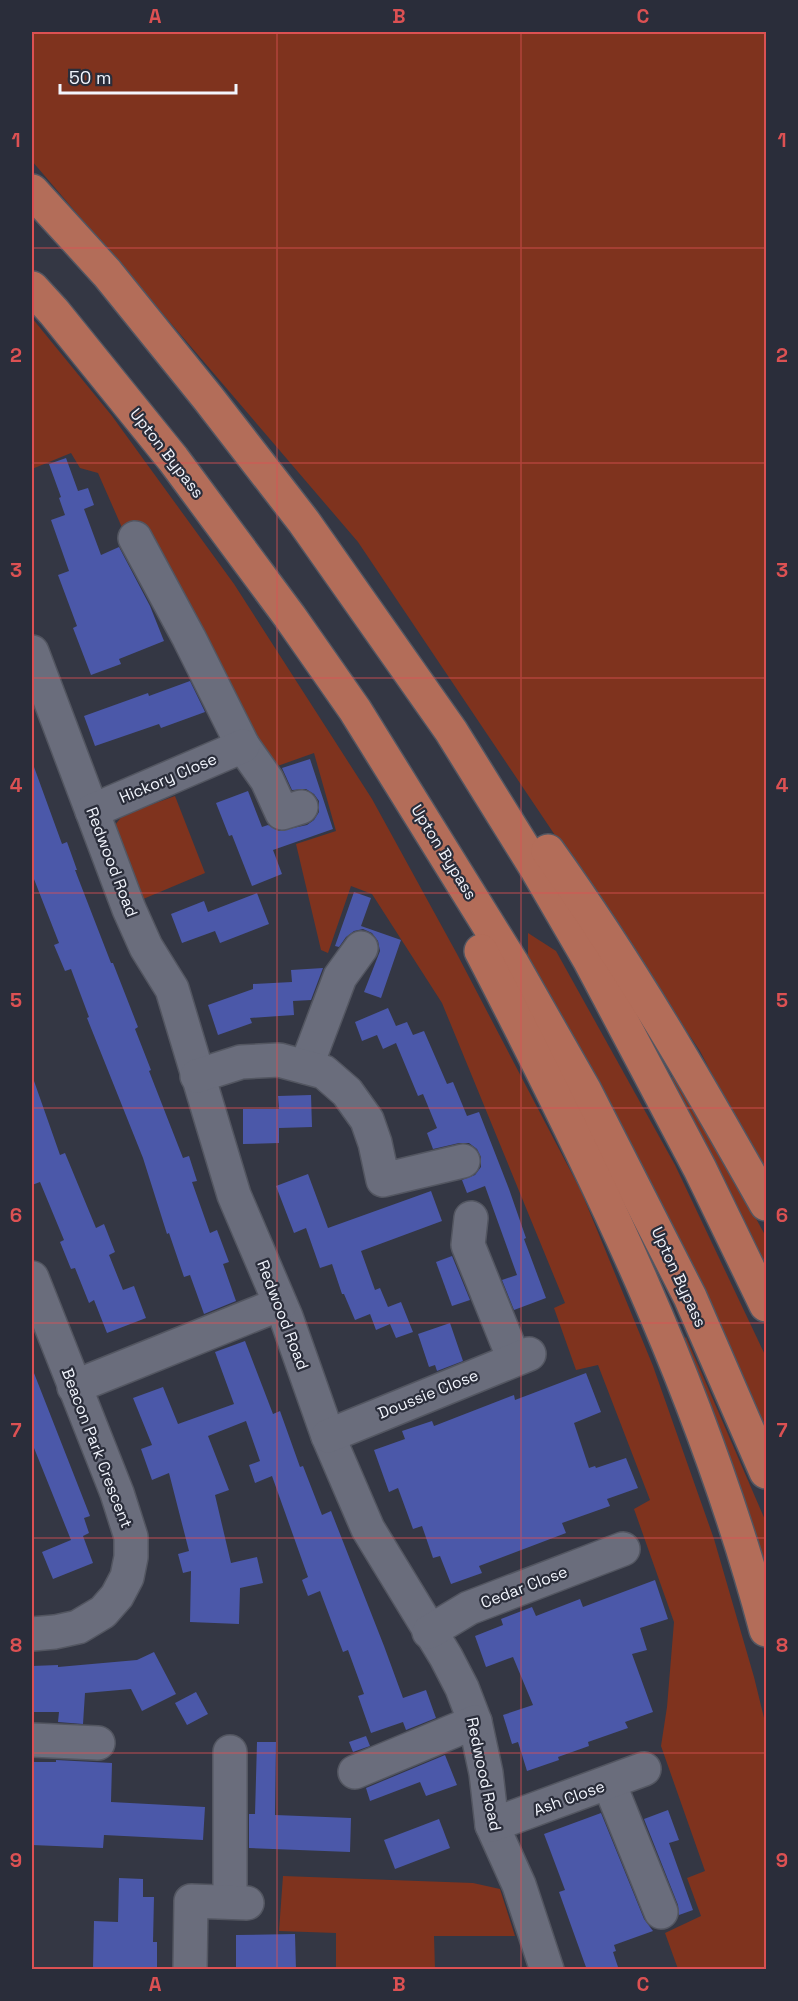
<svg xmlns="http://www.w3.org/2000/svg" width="798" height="2001" font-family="'Space Grotesk',sans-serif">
<rect width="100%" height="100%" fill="#343744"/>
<g fill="#7f331e">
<path d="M32,32H766V1179L700,1051L358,542L32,161Z"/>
<path d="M32,318L112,416L234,584L372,799L457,954L581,1191L653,1366L714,1539L754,1677L766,1726V1969H678L665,1933L701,1916L687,1878L705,1871L661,1746L667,1707L674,1622L634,1509L650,1500L598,1365L576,1370L554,1308L565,1303L442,1003L372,894L351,886L328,953L321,950L296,844L336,831L314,753L272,768L127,539L98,473L80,468L71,453L32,469Z"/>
<path d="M175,796L205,873L136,902L115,825L123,815Z"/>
<path d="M528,933L556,951L675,1165L766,1357V1441L528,961Z"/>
<path d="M678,1074L766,1237V1278L671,1078Z"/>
<path d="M686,1337L766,1522V1595L677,1346Z"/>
<path d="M283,1876L473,1883L500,1889L515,1936H434L435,1969H336V1933L279,1931Z"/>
</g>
<g fill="#4b58a9">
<path d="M66,458L78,491L88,488L94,505L84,509L101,555L119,547L150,606L164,641L119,659L121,664L91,675L73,628L77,626L58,575L69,571L51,520L65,515L59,498L61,497L49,464Z"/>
<path d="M190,681L205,712L161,728L159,724L95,746L84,716L148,693L149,696Z"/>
<path d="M310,759L333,829L273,850L282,874L252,886L232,835L229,836L216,803L248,791L262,827L268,825L279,831L307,825L314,820L319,812V801L314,794L306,789L292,790L282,768Z"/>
<path d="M34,767L62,844L67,842L77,870H75L111,963H113L138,1027L135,1029L151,1070L149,1071L183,1158L189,1156L197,1181L192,1182L210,1233L217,1230L229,1262L223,1264L236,1301L204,1314L190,1275L184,1277L169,1233L167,1234L143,1158L87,1018L89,1017L71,969L65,971L54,945L59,943L32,874V768Z"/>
<path d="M354,892L371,898L361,926L401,940L381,998L364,992L380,951L378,941L372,933L363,929L354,931L346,937L339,947L335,946Z"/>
<path d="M257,893L269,924L220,943L215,931L182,943L171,914L204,901L208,912Z"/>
<path d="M323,968L311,1000L293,1001L294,1015L250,1018L252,1023L218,1035L208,1005L253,989V984L292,982L291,970Z"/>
<path d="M388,1008L396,1026L407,1022L413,1035L424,1031L447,1084L453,1082L467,1116L479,1112L509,1189L526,1238L524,1239L546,1298L514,1310L502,1280L517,1275L485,1186L467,1193L462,1180L475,1175L481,1167V1157L477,1149L469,1143H459L433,1149L427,1133L437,1128L423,1094L418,1096L396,1043L383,1049L377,1035L362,1041L355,1022Z"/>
<path d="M34,1081L60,1155L65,1153L96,1228L104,1224L115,1252L109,1255L123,1290L134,1286L146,1318L107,1333L94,1300L89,1303L75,1268L71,1269L60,1242L64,1240L40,1182L32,1185V1082Z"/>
<path d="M311,1095L312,1127L279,1128V1143L243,1144V1109H279L278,1096Z"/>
<path d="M308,1174L328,1228L431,1191L442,1221L361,1251L375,1290L380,1288L388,1307L401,1302L413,1332L396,1338L390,1324L376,1330L370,1314L355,1320L344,1294H342L332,1264L320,1268L306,1228L294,1233L276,1186Z"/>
<path d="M452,1256L470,1300L452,1306L436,1262Z"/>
<path d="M450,1323L463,1361L437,1371L435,1365L429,1367L418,1334Z"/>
<path d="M245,1341L273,1414L280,1411L300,1467L303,1466L322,1515L331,1511L384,1646L403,1698L426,1690L436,1718L406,1730L403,1722L371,1733L358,1696L364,1694L348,1650L343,1652L320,1591L308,1596L302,1580L308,1577L272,1476L255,1483L249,1465L260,1461L246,1421L208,1436L229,1490L215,1495L231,1563L257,1557L263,1583L240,1588L239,1624L190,1622L191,1571L183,1573L178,1554L189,1551L169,1473L152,1480L141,1449L152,1445L133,1398L163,1387L178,1424L234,1404L215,1352Z"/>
<path d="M32,1368L90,1516L84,1518L89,1533L83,1536L93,1563L53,1579L42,1552L71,1540L32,1443Z"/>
<path d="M586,1373L601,1412L574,1423L589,1468L595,1466L596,1468L626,1458L638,1488L607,1499L610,1506L562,1523L566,1533L479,1566L482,1573L451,1584L440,1556L433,1558L422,1526L413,1529L398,1488L389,1492L374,1450L405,1439L402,1431L432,1421L434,1426L514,1395L515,1400Z"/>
<path d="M655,1580L668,1619L640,1628L647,1650L632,1654L653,1712L625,1722L628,1728L588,1742L589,1746L558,1757L559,1760L527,1771L518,1742L512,1744L503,1715L533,1705L513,1657L486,1667L475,1636L503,1625L501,1619L532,1607L536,1616L580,1599L583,1607Z"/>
<path d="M154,1652L176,1694L142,1711L131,1689L85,1693L83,1724L58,1722L59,1712H32V1666L58,1665V1667L137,1660Z"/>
<path d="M196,1692L208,1714L187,1725L175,1703Z"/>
<path d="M366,1736L370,1746L353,1752L349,1742Z"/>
<path d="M257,1742H276L275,1815L351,1818L350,1852L249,1848V1814H255Z"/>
<path d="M445,1755L457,1785L426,1796L420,1782L370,1801L366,1788Z"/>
<path d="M56,1760L112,1763L111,1802L205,1807L203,1840L104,1835L103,1848L32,1845V1762H56Z"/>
<path d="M668,1810L679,1840L669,1843L693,1910L679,1915L678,1905L644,1819Z"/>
<path d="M601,1813L644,1919L653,1931L614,1945L616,1951L613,1952L619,1970H587L559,1892L565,1890L544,1834Z"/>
<path d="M439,1819L450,1848L395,1869L384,1840Z"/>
<path d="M119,1878L143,1879V1897H154L153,1942H157V1969L93,1968L94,1921L118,1922Z"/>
<path d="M295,1934L296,1970H236V1935Z"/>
</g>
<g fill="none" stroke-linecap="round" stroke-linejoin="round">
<g stroke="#535661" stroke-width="36">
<g id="minor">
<path d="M135,538L189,638L243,746L267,780L282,813L301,807"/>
<path d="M32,652L129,909L146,947L172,989L234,1195L286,1317L328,1436L368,1529L446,1657L462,1688L475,1722L486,1773L492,1825L519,1885L547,1970"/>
<path d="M92,811L243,746"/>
<path d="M306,1067L340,977L361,948"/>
<path d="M197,1076L241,1062L279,1060L324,1072L347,1092L367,1120L375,1143L383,1180L463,1161"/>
<path d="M471,1218L468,1245L514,1359"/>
<path d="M32,1278L117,1493L131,1537V1557L127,1577L117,1596L103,1612L78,1627L55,1632L32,1634"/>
<path d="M74,1387L280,1304"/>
<path d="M328,1436L529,1354"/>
<path d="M429,1632L469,1608L623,1549"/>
<path d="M32,1740L98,1743"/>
<path d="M355,1772L475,1722"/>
<path d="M609,1783L661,1912"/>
<path d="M492,1825L644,1769"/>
<path d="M230,1902V1752"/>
<path d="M190,1970L191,1901L247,1903"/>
</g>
</g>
<g stroke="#535661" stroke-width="36">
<g id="highway">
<path d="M32,191L107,273L208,398L304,522L451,731L536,868L590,961L700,1169L766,1305"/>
<path d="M32,288L54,312L173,459L290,617L355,710L512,963L585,1091L690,1297L766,1472"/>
<path d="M548,851C629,964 698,1083 766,1204"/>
<path d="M481,951C594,1169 703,1392 766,1630"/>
</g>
</g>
<use href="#minor" stroke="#6a6d7c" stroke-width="33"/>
<use href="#highway" stroke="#b36d59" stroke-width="33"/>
</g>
<path fill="none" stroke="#dc5153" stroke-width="1.5" stroke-opacity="0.55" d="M277,32V1970M521,32V1970M32,248H766M32,463H766M32,678H766M32,893H766M32,1108H766M32,1323H766M32,1538H766M32,1753H766"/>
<g text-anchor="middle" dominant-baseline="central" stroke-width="4.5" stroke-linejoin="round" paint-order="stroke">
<g font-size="16" fill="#f2f5fd" stroke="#2a2d3a">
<text transform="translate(167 453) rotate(52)">Upton Bypass</text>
<text transform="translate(168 778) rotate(-23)">Hickory Close</text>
<text transform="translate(444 852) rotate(58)">Upton Bypass</text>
<text transform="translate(112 862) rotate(69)">Redwood Road</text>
<text transform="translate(679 1277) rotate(65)">Upton Bypass</text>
<text transform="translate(283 1315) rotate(69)">Redwood Road</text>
<text transform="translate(428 1394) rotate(-22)">Doussie Close</text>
<text transform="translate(97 1448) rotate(69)">Beacon Park Crescent</text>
<text transform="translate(524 1587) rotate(-21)">Cedar Close</text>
<text transform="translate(484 1774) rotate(78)">Redwood Road</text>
<text transform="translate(569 1798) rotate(-20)">Ash Close</text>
</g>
</g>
<rect width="798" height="2001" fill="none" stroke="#2a2d3a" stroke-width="66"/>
<path d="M60 84v9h176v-9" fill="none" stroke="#f2f5fd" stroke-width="3"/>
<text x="69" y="84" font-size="18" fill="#f2f5fd" stroke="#2a2d3a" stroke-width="4.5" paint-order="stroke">50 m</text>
<rect x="33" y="33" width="732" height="1935" fill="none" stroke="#dc5153" stroke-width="2"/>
<g font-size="20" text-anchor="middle" font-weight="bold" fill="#dc5153">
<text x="155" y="23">A</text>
<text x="399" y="23">B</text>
<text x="643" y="23">C</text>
<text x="16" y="147">1</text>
<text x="782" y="147">1</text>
<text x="16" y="362">2</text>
<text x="782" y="362">2</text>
<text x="16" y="577">3</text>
<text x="782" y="577">3</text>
<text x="16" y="792">4</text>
<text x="782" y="792">4</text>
<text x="16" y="1007">5</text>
<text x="782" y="1007">5</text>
<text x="16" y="1222">6</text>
<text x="782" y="1222">6</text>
<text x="16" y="1437">7</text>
<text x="782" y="1437">7</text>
<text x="16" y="1652">8</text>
<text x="782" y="1652">8</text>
<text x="16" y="1867">9</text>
<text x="782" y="1867">9</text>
<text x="155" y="1991">A</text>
<text x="399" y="1991">B</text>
<text x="643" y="1991">C</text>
</g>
</svg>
